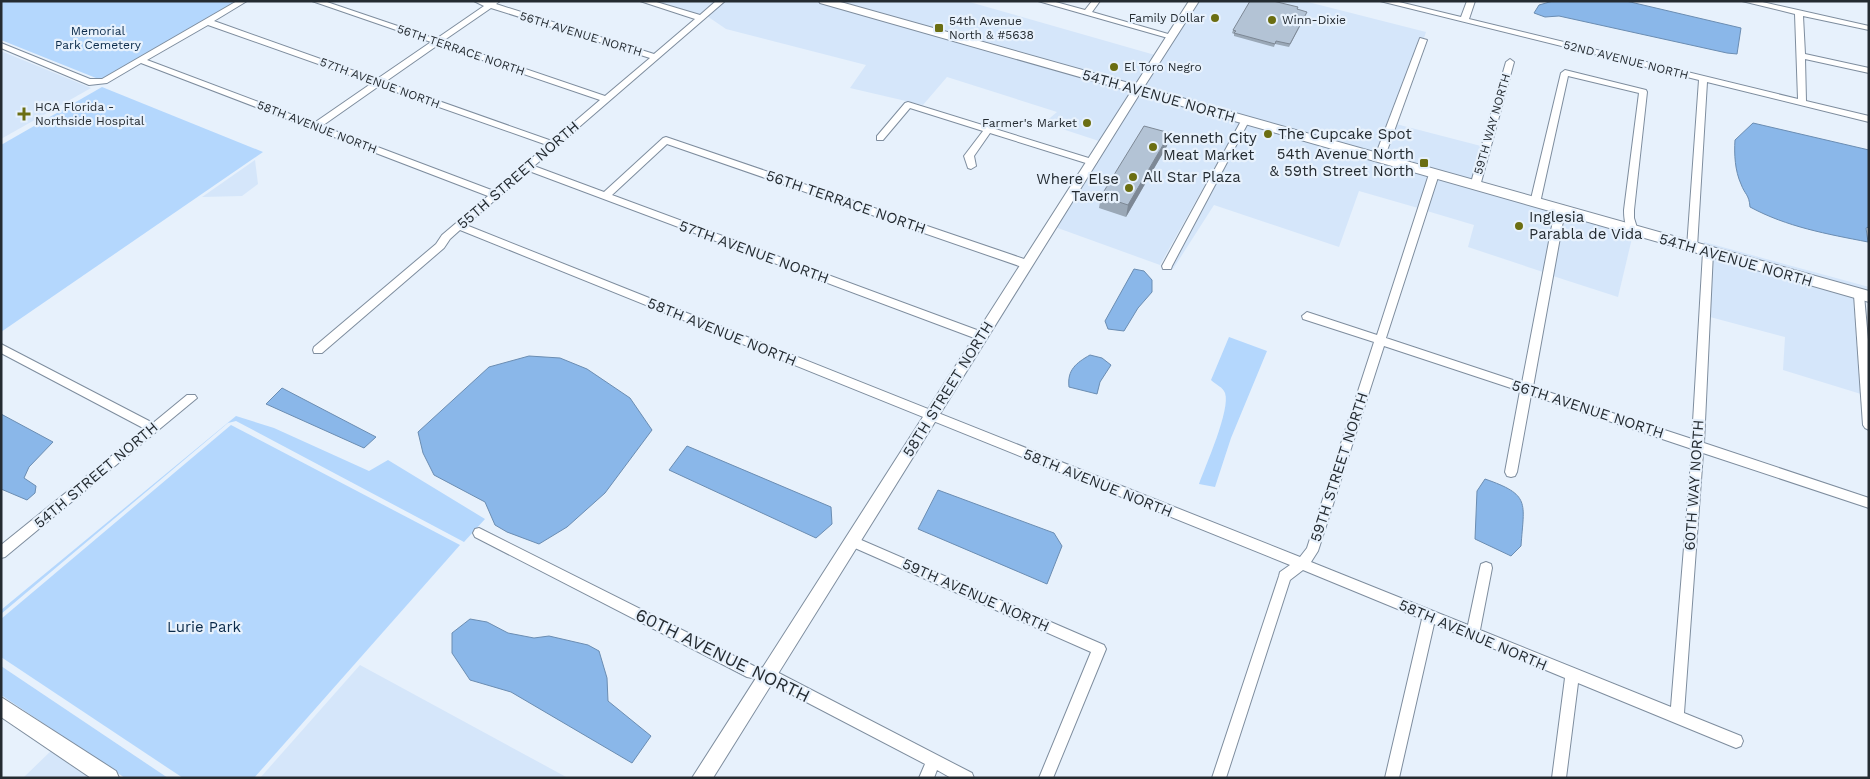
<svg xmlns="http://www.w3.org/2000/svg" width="1870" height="779" font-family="'Work Sans',sans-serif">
<rect width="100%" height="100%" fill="#e7f1fc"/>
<g fill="#d5e6fa">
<path d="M656,1H717L701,15Z"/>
<path d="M725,1H815L1131,91L1089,158L1099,141L1044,123L1057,112L947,77L923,105L850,88L866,65L726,29L707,16Z"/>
<path d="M833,1H966L1155,55L1134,86Z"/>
<path d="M1198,1H1304L1426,32L1424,38L1420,37L1376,155L1141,88Z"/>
<path d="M1,51L91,88L1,139Z"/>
<path d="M1138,93L1240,122L1160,265L1055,227Z"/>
<path d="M1247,124L1428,176L1418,208L1359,191L1339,247L1214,205L1173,269L1169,268Z"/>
<path d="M1396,124L1481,146L1471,182L1384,157Z"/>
<path d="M255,160L258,184L242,196L202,197Z"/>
<path d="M1437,178L1555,212L1543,272L1468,247L1474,225L1427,211Z"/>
<path d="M1564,214L1633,234L1618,297L1553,276Z"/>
<path d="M1704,242L1869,287V294L1704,247Z"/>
<path d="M1713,256L1854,297L1861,394L1783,370L1785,337L1710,317Z"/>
<path d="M360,665L568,778H260Z"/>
<path d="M52,750L91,778H23Z"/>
</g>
<g fill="#b4d7fd">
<path d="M1,1H237L101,80L1,40Z"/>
<path d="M102,87L263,152L1,332V145Z"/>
<path d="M1229,337L1267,351L1231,438L1215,487L1199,484C1205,467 1231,409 1225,393C1223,387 1216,385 1211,380Z"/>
<path d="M236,416L274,428L369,471L388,460L485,519L464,542L236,421L228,423L1,614V610Z"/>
<path d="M231,425L460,545L254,778H183L1,657V619Z"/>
<path d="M1,666L168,778H125L1,695Z"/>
</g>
<g fill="#8ab7e9" stroke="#6b8db2">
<path d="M1553,1H1626L1741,28L1737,54L1727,53L1559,16L1545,17L1534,13L1539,5Z"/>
<path d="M1753,123L1869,150V227L1866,228L1868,242C1827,234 1787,227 1750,207C1749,194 1745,195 1741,184C1735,171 1734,154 1735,140Z"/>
<path d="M1134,269L1144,271L1152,280V292L1138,308L1124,331L1108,329L1105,321Z"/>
<path d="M1090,355L1102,358L1111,365L1100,382L1097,394L1069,387C1067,370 1076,363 1090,355Z"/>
<path d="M529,356L560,358L587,369L630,398L652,430L605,493L567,527L539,544L507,532L495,525L485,502L434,475L423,453L418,432L489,367Z"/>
<path d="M282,388L376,437L364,448L266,404Z"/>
<path d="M1,414L53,442L29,467L24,478L36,486L35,493L27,500L1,489Z"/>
<path d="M687,446L831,507L832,524L816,538L669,470Z"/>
<path d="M1485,479C1531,495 1524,502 1521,546L1511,556L1475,539L1477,491Z"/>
<path d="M938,490L1054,533L1062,546L1047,584L918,529Z"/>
<path d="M470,619L487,622L508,633L534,638L549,636L588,645L599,651L607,678L608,701L651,736L632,763L511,692L470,680L452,653V633Z"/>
</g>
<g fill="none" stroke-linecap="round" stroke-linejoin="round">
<g stroke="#7e8d9e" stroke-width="2">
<g id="minor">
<path d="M237,1H247L214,21L377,79L431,42L312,1H324L436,39L484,6L474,1H500L496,4L654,54L695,19L640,1H653L700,15L716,1H725L534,166L604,192L663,138L666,137L1030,261L1031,264L1030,267H1022L667,144L612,195L985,333L986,336L985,339H977L529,171L466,225L1300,557L1307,548L1374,342L1303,319L1302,316L1307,312L1377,335L1429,174L1434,171L1439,174L1386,338L1522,383L1555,210L1560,207L1563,208L1565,210L1533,387L1692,439L1703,252L1708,249L1712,250L1713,252L1704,443L1869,498V508L1703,453L1684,713L1741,736L1743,741L1741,746L1736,748L1578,683L1566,778H1552L1565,678L1434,624L1399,778H1385L1422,619L1303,570L1290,580L1226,778H1212L1279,576L1280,572L1290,565L460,230L450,239L444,248L322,353H314L313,350L314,347L436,244L442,235L488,196L141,63L107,83L89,85L1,48V43L90,79H102ZM491,8L650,58L605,96L443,41ZM208,25L372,83L314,123L147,60ZM438,45L600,100L552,141L385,82ZM379,86L547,145L494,191L322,126ZM1384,346L1520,391L1505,472L1507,476L1511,477L1515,476L1517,472L1531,395L1692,449L1671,707L1480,630L1492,568L1491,564L1486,562L1481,564L1480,568L1468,625L1311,562L1318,551Z"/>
<path d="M1038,1H1052L1085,10L1092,1H1100L1092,12L1175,36L1168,38Z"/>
<path d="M1380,1H1395L1461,17L1467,1H1475L1469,19L1798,99L1795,14L1742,1H1758L1869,26V30L1803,16L1805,54L1869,68V73L1805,59L1806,101L1869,116V122L1707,82L1697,247L1692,250L1687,247L1699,80Z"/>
<path d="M1420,38L1427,40L1384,159L1382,161H1376L1374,159Z"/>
<path d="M1510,59L1514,62L1480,186L1475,189L1472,188L1470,186L1506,62Z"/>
<path d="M1565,70L1646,90L1647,92L1634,210V218L1638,231L1636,233L1633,234C1625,231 1624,218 1624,210L1639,93L1568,76L1540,203L1535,206L1530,203L1561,73Z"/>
<path d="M908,102L1095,160L1097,162L1092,165L1089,164L990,133L974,156L976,166L971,169L968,168L964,156L983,131L910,108L883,140H877V136L905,103Z"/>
<path d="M1245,118L1249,121L1172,266L1171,269H1163L1162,266L1241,121Z"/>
<path d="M1859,291L1864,295L1869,351V430L1865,428L1863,425L1854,295Z"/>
<path d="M1,344L153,423L187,395H195L197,398L5,557L1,558V545L145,429L1,353Z"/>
<path d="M479,528L754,666L773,670L972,773L974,778H951L937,770L934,778H919L925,764L766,681L747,677L475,537L473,533L475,529Z"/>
<path d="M852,536L1104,645L1106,649L1053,778H1039L1091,652L848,545L846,541L848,537Z"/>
</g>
</g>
<g stroke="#7e8d9e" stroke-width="2">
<g id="tertiary">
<path d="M1189,1H1199L1142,90L713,778H692Z"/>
<path d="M1,697L116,771L119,778H91L1,717Z"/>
</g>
</g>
<g stroke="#7e8d9e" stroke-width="2">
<path id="secondary" d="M819,1H837L1869,291V302L820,3Z"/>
</g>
<use href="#minor" fill="#fff" fill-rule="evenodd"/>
<use href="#tertiary" fill="#fff" fill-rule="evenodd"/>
<use href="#secondary" fill="#fff" fill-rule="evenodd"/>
</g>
<g fill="#9aa8b7">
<path d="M1297,9L1306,15L1289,47L1275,44L1274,47L1234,36V34L1232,33L1233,30Z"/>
<path d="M1167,146L1126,217L1099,208L1101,196Z"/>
</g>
<path fill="#7d8895" d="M1170,133L1167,146L1126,217L1128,205Z"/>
<g fill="#b3c3d5" stroke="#7d8895">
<path d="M1250,1H1273L1298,7L1297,9L1307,12L1290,44L1276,41L1275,44L1234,33L1236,31L1233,30Z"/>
<path d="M1144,126L1170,133L1128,205L1101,196Z"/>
</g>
<g fill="#6b6e12" stroke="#e7f1fc" stroke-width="2">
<circle cx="1215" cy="18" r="5"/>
<circle cx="1272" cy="20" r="5"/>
<rect x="934" y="23" width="10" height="10" rx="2.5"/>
<circle cx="1114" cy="67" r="5"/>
<path d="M21.5 106.5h5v5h5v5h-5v5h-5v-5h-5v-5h5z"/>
<circle cx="1087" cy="123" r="5"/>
<circle cx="1268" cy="134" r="5"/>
<circle cx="1153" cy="147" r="5"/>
<rect x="1419" y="158" width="10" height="10" rx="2.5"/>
<circle cx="1133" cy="177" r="5"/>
<circle cx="1129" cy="188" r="5"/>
<circle cx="1519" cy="226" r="5"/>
</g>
<g text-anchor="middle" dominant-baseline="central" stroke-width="4.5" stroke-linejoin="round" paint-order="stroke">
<g font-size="12" fill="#242b31" stroke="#e7f1fc" text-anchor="start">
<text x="1205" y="18" text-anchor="end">Family Dollar</text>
<text x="1282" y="20">Winn-Dixie</text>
<text x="949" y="21">54th Avenue<tspan x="949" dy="14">North &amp; #5638</tspan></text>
<text x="1124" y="67">El Toro Negro</text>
<text x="35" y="107">HCA Florida -<tspan x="35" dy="14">Northside Hospital</tspan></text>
<text x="1077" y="123" text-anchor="end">Farmer's Market</text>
</g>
<g font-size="12" fill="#0a2a4a" stroke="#e7f1fc">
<text x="98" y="31">Memorial<tspan x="98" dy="14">Park Cemetery</tspan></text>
</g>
<g font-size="12" fill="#242b31" stroke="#e7f1fc">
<text transform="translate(581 34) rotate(17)">56TH AVENUE NORTH</text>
<text transform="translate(461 50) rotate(19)">56TH TERRACE NORTH</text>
<text transform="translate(1626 60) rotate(14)">52ND AVENUE NORTH</text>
<text transform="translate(380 83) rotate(20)">57TH AVENUE NORTH</text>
<text transform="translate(1492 124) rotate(-74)">59TH WAY NORTH</text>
<text transform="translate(317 127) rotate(21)">58TH AVENUE NORTH</text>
</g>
<g font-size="15" fill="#242b31" stroke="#e7f1fc">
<text transform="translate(1159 96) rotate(16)">54TH AVENUE NORTH</text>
<text transform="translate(518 175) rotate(-41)">55TH STREET NORTH</text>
<text transform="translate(846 202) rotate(19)">56TH TERRACE NORTH</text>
<text transform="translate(754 252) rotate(20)">57TH AVENUE NORTH</text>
<text transform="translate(1736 260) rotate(16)">54TH AVENUE NORTH</text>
<text transform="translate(722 332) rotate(22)">58TH AVENUE NORTH</text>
<text transform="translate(948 389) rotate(-58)">58TH STREET NORTH</text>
<text transform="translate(1588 409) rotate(18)">56TH AVENUE NORTH</text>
<text transform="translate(1339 467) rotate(-72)">59TH STREET NORTH</text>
<text transform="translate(96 475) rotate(-40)">54TH STREET NORTH</text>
<text transform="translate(1098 483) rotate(22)">58TH AVENUE NORTH</text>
<text transform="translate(1694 485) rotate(-86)">60TH WAY NORTH</text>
<text transform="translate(976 595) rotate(24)">59TH AVENUE NORTH</text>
<text transform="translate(1473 635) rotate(23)">58TH AVENUE NORTH</text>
</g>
<g font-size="15" fill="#242b31" stroke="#e7f1fc" text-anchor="start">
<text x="1278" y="134">The Cupcake Spot</text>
<text x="1163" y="138">Kenneth City<tspan x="1163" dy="17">Meat Market</tspan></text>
<text x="1414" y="154" text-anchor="end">54th Avenue North<tspan x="1414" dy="17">&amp; 59th Street North</tspan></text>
<text x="1143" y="177">All Star Plaza</text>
<text x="1119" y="179" text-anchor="end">Where Else<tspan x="1119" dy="17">Tavern</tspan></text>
<text x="1529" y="217">Inglesia<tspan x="1529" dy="17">Parabla de Vida</tspan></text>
</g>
<g font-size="15" fill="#0a2a4a" stroke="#e7f1fc">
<text x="204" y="627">Lurie Park</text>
</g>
<g font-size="18" fill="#242b31" stroke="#e7f1fc">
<text transform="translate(723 655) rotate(26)">60TH AVENUE NORTH</text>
</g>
</g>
<rect width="1870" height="779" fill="none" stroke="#242b31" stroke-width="5"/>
</svg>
